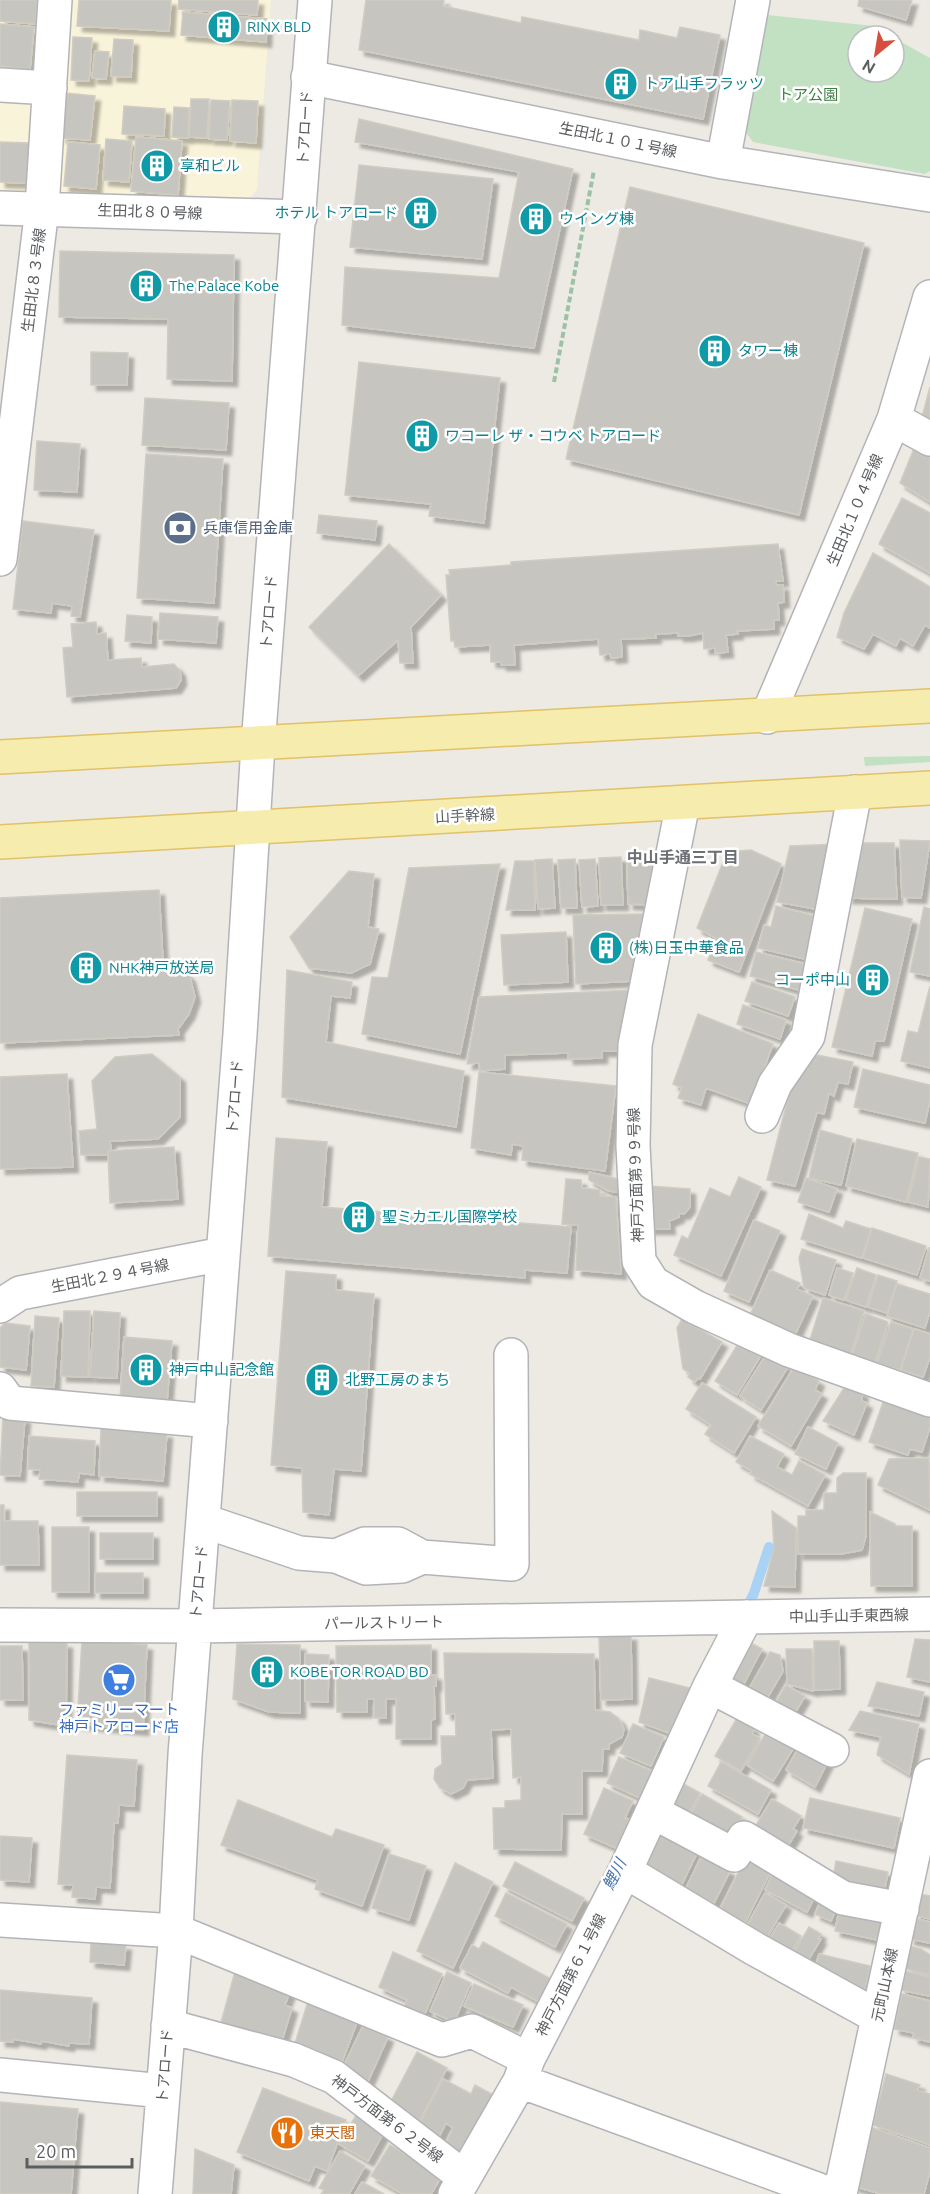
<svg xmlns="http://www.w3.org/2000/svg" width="930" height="2194" font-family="Ubuntu,'Noto Sans JP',sans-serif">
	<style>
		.commercial { fill: #f9f3da }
		.green { fill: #c1e1c2 }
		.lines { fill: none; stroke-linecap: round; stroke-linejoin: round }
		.stream { stroke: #a9d2f5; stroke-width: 10 }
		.building { fill: #c7c5bf; stroke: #d0ccc2; stroke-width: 1.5; filter: url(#shadow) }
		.minor-casing { stroke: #b3b4b8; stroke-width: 36 }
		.major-casing { stroke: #e1c266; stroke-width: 36 }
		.path { stroke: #9cc1a7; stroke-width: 4; stroke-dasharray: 6 3; stroke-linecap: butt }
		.minor { stroke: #fff; stroke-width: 33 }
		.major { stroke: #f5ecae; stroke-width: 33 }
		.labels { text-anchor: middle; stroke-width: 5; stroke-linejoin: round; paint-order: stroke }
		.culture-label { font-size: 15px; fill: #0d838f; stroke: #fff; text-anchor: start }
		.park-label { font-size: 15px; fill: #3d7e42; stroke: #fff }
		.street-label { font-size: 15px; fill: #5b5e61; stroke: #fff }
		.service-label { font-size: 15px; fill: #4e5e75; stroke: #fff; text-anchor: start }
		.shop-label { font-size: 15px; fill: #366cbe; stroke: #fff }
		.food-label { font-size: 15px; fill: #c56008; stroke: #fff; text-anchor: start }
		.neighbourhood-label { font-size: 16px; font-weight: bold; fill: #6c6f73; stroke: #fff }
		.water-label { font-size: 16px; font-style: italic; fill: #4c79ad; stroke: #fff }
	</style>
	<defs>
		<filter id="shadow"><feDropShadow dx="5.5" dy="5.5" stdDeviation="1.5" flood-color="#0004"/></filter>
	</defs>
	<rect width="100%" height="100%" fill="#eceae2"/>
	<path class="commercial" d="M0,0H271L257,189L248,201L0,192Z"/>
	<path class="green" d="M767,15L874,26L891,36H858V72H894V38L930,58V171L925,174L753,142L745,131Z
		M930,756V762L865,766L864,757Z"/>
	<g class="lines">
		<path class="stream" d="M745,1612L754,1593L769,1547"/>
	</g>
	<path class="building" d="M0,0H37L36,24L0,21Z
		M79,0H171L169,31L77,26Z
		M179,0H258L257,15L178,9Z
		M366,0H444L443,6L521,23L522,17L639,40L640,30L677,38L680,27L720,35L703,119L359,50Z
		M859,0H912L906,20L858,6Z
		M183,12L267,19L266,42L181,35Z
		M0,24L34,27L30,69L0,66Z
		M73,37L92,38L89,81L71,80Z
		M114,39L133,40L131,77L111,76Z
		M95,51L109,52L106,79L92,78Z
		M65,93L95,96L90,140L61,138Z
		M191,99H209L207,138L189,137Z
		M211,100L230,101L227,140L209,139Z
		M232,100L258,101L256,143L230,141Z
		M124,106L165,109L164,136L122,134Z
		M174,107L189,108L188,138L172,137Z
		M359,119L573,169L534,348L342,325L345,267L499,278L519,172L355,142Z
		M136,137L182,141L178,195L131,191Z
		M106,139L132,141L129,182L103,180Z
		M0,142L30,143L28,183L0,182Z
		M68,142L100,145L96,189L64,186Z
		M359,165L493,179L482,259L350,247Z
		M630,187L864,243L799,515L566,459Z
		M60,251L234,255L232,381L167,379L168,319L59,317Z
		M91,352L128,353L127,385H91Z
		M359,362L500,378L484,523L429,516L431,504L345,495Z
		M930,387V426L921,421Z
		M145,398L229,403L226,450L142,445Z
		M37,441L80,444L77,492L34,490Z
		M917,441L930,449V502L900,483Z
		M146,454L223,459L214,603L137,598Z
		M902,498L930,513V573L879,544Z
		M319,515L377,521L375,540L317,533Z
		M23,521L94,530L80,617L71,616L72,606L52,603L51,613L13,609Z
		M389,544L441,595L411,627L413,663H400L398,640L358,676L309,627Z
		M778,544L783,581H776V585H783L784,602L778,603L779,620H774V629L737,631L738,634L726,635L728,652L715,653V648L704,649L703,633L688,636H678V633L655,634L656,638L621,639L622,657L611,658L610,654L600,655L598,639L514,645L515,665H501V662H491L490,645L455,647L454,641H451L446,575H450L449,570L511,565V562Z
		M873,553L930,587V628L925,625L913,646L900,638L896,646L873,634L864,649L837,637L844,613Z
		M160,613L218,617L216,643L158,639Z
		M127,615L152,617L151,643L125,641Z
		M96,622L97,634L106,633L108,660L141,658L142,667L174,664L180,671L181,680L176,688L67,697L63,648L73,647L71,624Z
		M900,840L930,841L921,898L902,897Z
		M859,843H894L897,899L847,898Z
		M839,844L825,911L777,902L790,846Z
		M751,850L781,864L739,972L708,960L716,938L697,928L727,852Z
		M627,853H660L650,905L628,904Z
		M621,857L623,905H601L599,858Z
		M552,859L555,908L538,909L535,860Z
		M575,859L577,908H561L558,860Z
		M595,859L598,906L582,907L579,860Z
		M515,861H534L535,910H506Z
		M500,864L460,1054L362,1034L372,977L388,978L409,868Z
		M349,871L374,874L368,927L379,929L370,964L351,973L309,968L290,937Z
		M159,890L163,962L175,972L179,965L190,977L195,997L189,1014L178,1029L179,1035L0,1043V898Z
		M776,906L822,918L810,960L758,948L764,925L771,927Z
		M924,907L930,909V976L910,972Z
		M865,908L912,919L884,1041H875L872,1056L832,1047Z
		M643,914L633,981L576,984L573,915Z
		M566,932L568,982L504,985L501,935Z
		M756,952L809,965L802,991L750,976Z
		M287,970L352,982L350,998L331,996L326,1042L464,1071L456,1127L282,1097Z
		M752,982L795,997L788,1016L745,1001Z
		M930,986V1068L901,1061L908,1031L918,1033Z
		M631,990L621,1051H602V1058L568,1059V1053L505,1055V1069L480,1071L479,1063L467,1064L479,997Z
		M743,1005L786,1020L780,1039L737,1024Z
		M698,1014L773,1044L751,1104L706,1088L701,1105L678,1098L682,1088L673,1084Z
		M152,1054L180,1077V1117L158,1139L110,1141L111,1150H108V1155H81L79,1131L97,1129L92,1081L115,1057Z
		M812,1054L853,1062L848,1084L838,1082L834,1096L829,1093L824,1114L817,1112L795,1186L767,1180L796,1067L807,1069Z
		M863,1069L930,1085V1100L925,1123L854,1107Z
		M479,1072L616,1086L605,1171L522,1160L523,1146L512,1144L511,1155L471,1148Z
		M67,1074L73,1167L0,1169V1077Z
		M820,1130L852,1139L841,1185L809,1178Z
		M276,1138L327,1142L322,1207L571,1227L567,1273L525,1270V1278L268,1256Z
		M857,1139L918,1153L906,1202L846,1186Z
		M174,1147L178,1199L110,1203L108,1151Z
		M919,1157L930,1159L928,1207L908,1202Z
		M589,1172L623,1180L622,1193L609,1191L589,1180Z
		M739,1177L761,1187L721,1276L674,1255L682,1236L688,1239L710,1188L730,1197Z
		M806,1178L837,1189L829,1212L798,1202Z
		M566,1179L581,1180L582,1188L600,1190V1196L616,1197L621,1274L576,1270L578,1225L562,1224Z
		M649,1186L690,1189V1207L684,1214L679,1213V1217L669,1221L670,1229H649Z
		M809,1214L843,1228L846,1221L871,1229L862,1258L801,1239Z
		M754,1220L780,1231L749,1302L724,1291Z
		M872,1228L926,1246L917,1275L863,1258Z
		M929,1248H930V1281L920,1278Z
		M802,1249L836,1260L825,1295L804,1288L799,1258Z
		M837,1268L853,1273L844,1300L829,1295Z
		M857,1268L876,1275L866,1307L846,1300Z
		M770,1270L800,1283L797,1289L813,1296L795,1335L750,1315Z
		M286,1271L336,1275V1290L374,1294L361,1471L334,1469L329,1515L303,1512L302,1468L271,1465Z
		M878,1275L897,1281L887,1313L868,1307Z
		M897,1284L930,1294V1311L925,1328L887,1316Z
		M823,1298L864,1311L850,1356L809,1343Z
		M64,1311H90L88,1377L61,1376Z
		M94,1311L120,1313L117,1378L90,1377Z
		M866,1314L888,1322L875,1363L852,1355Z
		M35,1316L59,1318L54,1387L31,1386Z
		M682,1319L722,1342L700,1379L698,1378L695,1382L688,1377L690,1373L683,1369L677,1328Z
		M891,1322L913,1329L900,1370L877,1363Z
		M5,1323L30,1326L26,1370L0,1367V1328Z
		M914,1329L930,1334V1357L923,1377L901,1370Z
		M124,1337L172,1341L167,1402L120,1399Z
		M741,1339L763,1352L737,1395L715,1381Z
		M767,1353L788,1367L761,1410L740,1396Z
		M794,1367L819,1381L815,1390L822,1394L791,1446L758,1426Z
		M702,1383L756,1417L734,1453L705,1434L711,1425L686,1409Z
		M846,1385L863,1393L861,1401L867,1403L854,1435L823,1421Z
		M886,1394L930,1410V1427L922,1452L910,1449L908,1455L869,1442Z
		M3,1416L25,1418L20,1476L0,1475Z
		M808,1427L838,1443L826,1469L795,1454Z
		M101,1428L167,1433L163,1481L99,1476Z
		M29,1436L95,1441L94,1475L79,1473L78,1482L39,1479L40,1470L28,1469Z
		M750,1436L784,1454L777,1467L792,1475L799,1461L825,1475L808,1506L750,1474L752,1471L736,1462Z
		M929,1458L930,1510L878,1485L889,1459Z
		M843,1473H866V1536L862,1550L841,1554H798V1516H806V1510H824V1493H837V1478Z
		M77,1492H157V1516H77Z
		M0,1505H4V1521H38L39,1565H0Z
		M772,1511L796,1528L795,1587L764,1586L774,1548Z
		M870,1512L895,1524V1526H912V1586H871Z
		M52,1527H89V1592H52Z
		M100,1533H153V1559H100Z
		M95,1573H143V1593H95Z
		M631,1635L632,1699L601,1700L599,1637Z
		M742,1638L762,1649L738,1695L719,1684Z
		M915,1639L930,1640V1682L907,1677Z
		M29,1640L67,1643L66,1726L29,1720Z
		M82,1640L147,1645L143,1730L77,1724Z
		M814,1641H839L840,1689L814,1690Z
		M237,1644L300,1645V1713L269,1712L233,1699Z
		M431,1645V1675H436V1686H434L435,1719L431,1720V1739H396V1699H386V1718H374V1699H367V1712H337L336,1646Z
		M0,1646H22L23,1700H0Z
		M786,1649H812L813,1691L787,1684Z
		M770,1652L780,1655L783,1671L764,1704L746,1694Z
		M444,1653L594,1654L595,1710L610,1712L619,1719L624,1729L622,1737L609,1744V1749H603L602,1771H582V1814H562L561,1850L494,1849L493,1808H505V1801L521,1800V1777L513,1778L511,1729L491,1730L493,1778L467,1780L463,1788L451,1794L440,1788L434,1779L435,1769L442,1764L441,1736H456L455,1714H446Z
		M305,1654L329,1655L328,1702L305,1701Z
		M649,1678L690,1688L675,1735L639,1722Z
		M877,1682L924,1692L919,1716L868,1706Z
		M786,1685L805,1696L791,1720L772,1709Z
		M860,1711L919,1724L909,1774L877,1755L881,1737L849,1730Z
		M737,1718L754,1729L752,1734L760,1738L741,1771L715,1756Z
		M633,1724L664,1737L651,1766L620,1753Z
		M771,1724L798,1741L773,1781L747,1765Z
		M802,1741L830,1757L815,1787L786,1770Z
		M67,1755L137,1760L134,1806L119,1805L118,1823H114L110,1888L96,1887L95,1899L72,1897L73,1885L58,1884Z
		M619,1757L654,1772L642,1799L607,1783Z
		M721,1762L771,1790L758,1814L708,1786Z
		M682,1783L700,1793L685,1820L667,1809Z
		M604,1788L633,1801L625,1818L631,1820L618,1849L584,1834Z
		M702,1794L742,1817L728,1842L688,1819Z
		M810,1798L900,1818L894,1848L803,1828Z
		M772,1799L801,1816L793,1829L797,1831L786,1849L753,1830Z
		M238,1800L332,1837L336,1829L384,1845L362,1906L315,1889L318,1880L221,1845Z
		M660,1823L701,1845L679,1890L638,1869Z
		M0,1836L32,1838L29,1882L0,1880Z
		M389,1854L426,1866L409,1920L372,1908Z
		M701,1857L730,1871L714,1903L685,1890Z
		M745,1859L770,1873L745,1923L720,1909Z
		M836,1861L888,1872L884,1893L833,1878Z
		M515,1862L584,1898L572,1921L503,1886Z
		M455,1863L493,1882L453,1968L417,1951Z
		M776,1867L818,1890L807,1912L765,1890Z
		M824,1892L840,1899L831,1921L815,1914Z
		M506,1893L567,1924L555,1947L495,1916Z
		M765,1893L786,1905L761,1948L741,1936Z
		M919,1894L930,1896V1919L914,1915Z
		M841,1901L884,1910L878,1940L835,1931Z
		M914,1918L930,1922V1943L909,1939Z
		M779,1923L801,1936L787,1959L765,1947Z
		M809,1927L821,1934L818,1938L821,1939L803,1969L789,1961Z
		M91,1942L126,1945L124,1965L90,1962Z
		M483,1942L551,1979L539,2002L511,1987L508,1993L460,1968L472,1945L479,1949Z
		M910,1946L921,1949L930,1955V1975L906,1969Z
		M393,1952L442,1974L424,2016L404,2008L407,2000L379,1987Z
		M819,1954L870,1966L863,2002L815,1969Z
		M236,1968L292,1986L285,2005L292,2008L280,2047L219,2030Z
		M905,1971L930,1977V1996L900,1990Z
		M447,1972L471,1983L454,2022L430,2011Z
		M474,1984L523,2005L513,2027L464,2006Z
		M0,1990L92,1998L89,2044L69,2043V2046L42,2041L41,2044L13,2039V2042L0,2041Z
		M902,1994L930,2001V2042L913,2038L914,2033L894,2029Z
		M310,1995L360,2014L339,2070L292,2053Z
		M364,2024L388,2037L366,2086L341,2071Z
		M417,2052L447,2068L418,2123L388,2107Z
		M886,2074L920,2085L917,2090L930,2094V2145L873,2125Z
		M443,2079L471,2094L475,2085L497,2097L465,2159L444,2147L453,2128L446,2123L434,2147L415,2133Z
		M263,2088L346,2120L327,2171L315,2166L309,2181L237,2152Z
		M0,2102L78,2109L71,2194H0Z
		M361,2107L389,2123L368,2161L339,2144Z
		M865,2125L930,2148V2171L924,2194H881L853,2186Z
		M390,2145L442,2176L431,2194H403L371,2176Z
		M195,2149L234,2165L231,2194H193Z
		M340,2151L365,2166L349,2194H321L324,2190L319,2188Z
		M362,2182L384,2194H355Z"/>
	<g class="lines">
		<defs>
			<path id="minor" d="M308,77L723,162L930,195
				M0,85L50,88
				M723,162L753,0
				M0,208L300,217
				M894,419L930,439
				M0,559L42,208L55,0
				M767,717L894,419L930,297
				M683,803L635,1045L633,1146L639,1261L653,1283L695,1307L789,1350L930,1400
				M762,1116L775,1084L808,1036L855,792
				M0,1306L20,1293L223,1254
				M0,1389L10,1403L211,1421
				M204,1521L299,1553L336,1556L366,1568L402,1566L420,1558
				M336,1556L365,1544H398L422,1557L512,1564L511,1355
				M0,1625L195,1626L930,1614
				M710,1686L832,1750
				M653,1812L734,1855L744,1838L843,1898L902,1909
				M625,1871L755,1949L878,2017
				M0,1920L176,1931L442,2040L472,2031L528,2059
				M168,2026L294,2060L334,2077L464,2177
				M0,2075L163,2091
				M520,2081L830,2194
				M155,2194L176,1931L185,1755L240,1034L258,745L315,0
				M455,2194L520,2081L528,2059L625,1871L710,1686L746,1617
				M840,2194L930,1776"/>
			<path id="major" d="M0,757L930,706
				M0,842L930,788"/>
		</defs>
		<use href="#minor" class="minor-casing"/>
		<use href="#major" class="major-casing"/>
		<path class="path" d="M554,382L594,170"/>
		<use href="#minor" class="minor"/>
		<use href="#major" class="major"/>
	</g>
	<defs>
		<symbol id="building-disc" viewBox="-11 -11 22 22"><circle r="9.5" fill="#0f9aa8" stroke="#fff"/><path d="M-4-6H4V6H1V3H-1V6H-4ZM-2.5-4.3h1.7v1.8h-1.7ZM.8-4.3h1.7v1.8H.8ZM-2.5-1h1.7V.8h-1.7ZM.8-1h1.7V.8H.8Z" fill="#fff"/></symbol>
		<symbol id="bank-disc" viewBox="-11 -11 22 22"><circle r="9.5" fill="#5c6f8a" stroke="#fff"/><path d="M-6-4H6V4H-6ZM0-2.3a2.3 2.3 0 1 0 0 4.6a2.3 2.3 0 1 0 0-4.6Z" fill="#fff"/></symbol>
		<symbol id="supermarket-disc" viewBox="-11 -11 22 22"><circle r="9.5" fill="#3f7fe0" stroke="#fff"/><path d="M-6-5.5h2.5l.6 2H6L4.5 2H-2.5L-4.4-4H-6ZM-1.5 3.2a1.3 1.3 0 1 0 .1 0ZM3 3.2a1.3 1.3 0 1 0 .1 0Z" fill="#fff"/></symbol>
		<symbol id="restaurant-disc" viewBox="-11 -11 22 22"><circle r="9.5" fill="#e8710a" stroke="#fff"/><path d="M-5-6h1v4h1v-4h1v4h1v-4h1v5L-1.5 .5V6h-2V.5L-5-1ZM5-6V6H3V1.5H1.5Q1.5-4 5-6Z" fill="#fff"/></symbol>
	</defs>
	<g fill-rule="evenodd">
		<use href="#building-disc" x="205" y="8" width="38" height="38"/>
		<use href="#building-disc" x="602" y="65" width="38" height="38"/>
		<use href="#building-disc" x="138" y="147" width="38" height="38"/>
		<use href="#building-disc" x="402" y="194" width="38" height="38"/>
		<use href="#building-disc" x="517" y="200" width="38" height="38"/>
		<use href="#building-disc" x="127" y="267" width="38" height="38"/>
		<use href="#building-disc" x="696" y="332" width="38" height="38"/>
		<use href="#building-disc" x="403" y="417" width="38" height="38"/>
		<use href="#bank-disc" x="161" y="509" width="38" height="38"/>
		<use href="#building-disc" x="587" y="929" width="38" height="38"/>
		<use href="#building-disc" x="67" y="949" width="38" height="38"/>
		<use href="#building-disc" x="854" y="961" width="38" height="38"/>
		<use href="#building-disc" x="340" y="1198" width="38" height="38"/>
		<use href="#building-disc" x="127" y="1351" width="38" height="38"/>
		<use href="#building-disc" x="303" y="1361" width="38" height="38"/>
		<use href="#building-disc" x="248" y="1653" width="38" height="38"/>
		<use href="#supermarket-disc" x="100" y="1661" width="38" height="38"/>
		<use href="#restaurant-disc" x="268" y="2114" width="38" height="38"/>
	</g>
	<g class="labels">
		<g class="culture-label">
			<text x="247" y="32">RINX BLD</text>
			<text x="644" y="89">トア山手フラッツ</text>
			<text x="180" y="171">享和ビル</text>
			<text x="398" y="218" text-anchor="end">ホテル トアロード</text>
			<text x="559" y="224">ウイング棟</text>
			<text x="169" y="291">The Palace Kobe</text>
			<text x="738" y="356">タワー棟</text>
			<text x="445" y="441">ワコーレ ザ・コウベ トアロード</text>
			<text x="629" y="953">(株)日玉中華食品</text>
			<text x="109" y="973">NHK神戸放送局</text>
			<text x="850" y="985" text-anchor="end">コーポ中山</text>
			<text x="382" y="1222">聖ミカエル国際学校</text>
			<text x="169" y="1375">神戸中山記念館</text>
			<text x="345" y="1385">北野工房のまち</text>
			<text x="290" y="1677">KOBE TOR ROAD BD</text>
		</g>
		<g class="park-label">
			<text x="808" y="100">トア公園</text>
		</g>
		<g class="street-label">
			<text transform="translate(305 128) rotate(-87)" y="5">トアロード</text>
			<text transform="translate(618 140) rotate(12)" y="5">生田北１０１号線</text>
			<text transform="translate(150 212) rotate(2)" y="5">生田北８０号線</text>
			<text transform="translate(34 280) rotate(-83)" y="5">生田北８３号線</text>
			<text transform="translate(855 510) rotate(-67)" y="5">生田北１０４号線</text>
			<text transform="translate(269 612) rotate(-86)" y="5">トアロード</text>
			<text transform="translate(465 816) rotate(-3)" y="5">山手幹線</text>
			<text transform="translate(235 1097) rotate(-86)" y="5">トアロード</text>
			<text transform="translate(636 1175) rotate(-92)" y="5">神戸方面第９９号線</text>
			<text transform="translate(110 1276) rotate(-11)" y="5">生田北２９４号線</text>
			<text transform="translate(199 1582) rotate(-85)" y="5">トアロード</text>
			<text transform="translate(849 1616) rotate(-1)" y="5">中山手山手東西線</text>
			<text transform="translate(384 1623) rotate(-1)" y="5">パールストリート</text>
			<text transform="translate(571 1975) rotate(-63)" y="5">神戸方面第６１号線</text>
			<text transform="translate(885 1985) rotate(-78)" y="5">元町山本線</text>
			<text transform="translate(165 2066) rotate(-86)" y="5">トアロード</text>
			<text transform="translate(387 2119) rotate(37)" y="5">神戸方面第６２号線</text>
		</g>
		<g class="service-label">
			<text x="203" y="533">兵庫信用金庫</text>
		</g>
		<g class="shop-label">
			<text x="119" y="1715">ファミリーマート<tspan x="119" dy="17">神戸トアロード店</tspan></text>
		</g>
		<g class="food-label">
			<text x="310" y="2138">東天閣</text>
		</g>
		<g class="neighbourhood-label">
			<text x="683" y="863">中山手通三丁目</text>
		</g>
		<g class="water-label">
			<text transform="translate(614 1874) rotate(-63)" y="6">鯉川</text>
		</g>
	</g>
	<g transform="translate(876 54) rotate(210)"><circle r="28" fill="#ffffff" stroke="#bdbfc0" stroke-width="1.5"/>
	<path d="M0-4.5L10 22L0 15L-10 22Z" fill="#d54e3f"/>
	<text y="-9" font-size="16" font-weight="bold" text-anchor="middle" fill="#5b5e61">N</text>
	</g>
	<path d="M27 2158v9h105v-9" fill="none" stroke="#5b5e61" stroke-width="3"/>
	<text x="36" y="2158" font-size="18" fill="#5b5e61" stroke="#ffffff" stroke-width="4.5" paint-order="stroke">20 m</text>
</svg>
